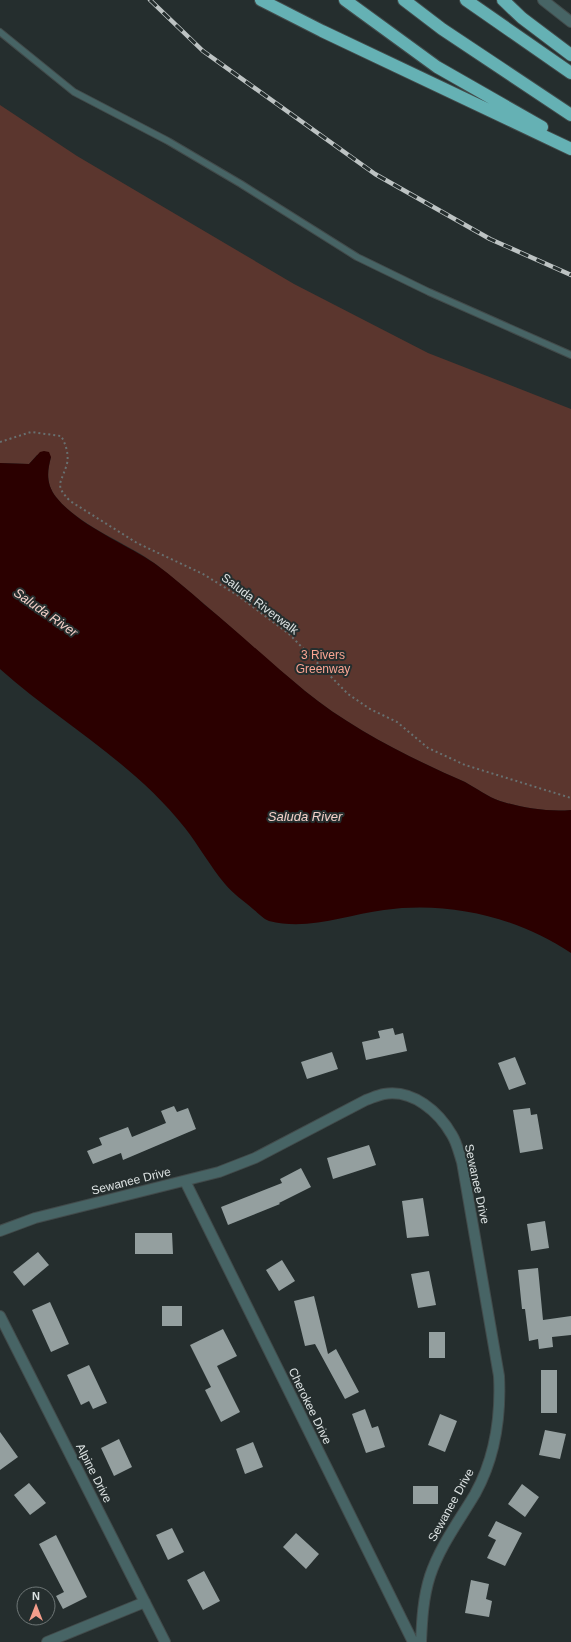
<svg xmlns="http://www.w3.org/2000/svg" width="571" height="1642" font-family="Helvetica,sans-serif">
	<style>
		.green { fill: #5b362e }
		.water { fill: #2b0000 }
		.building { fill: #949f9f }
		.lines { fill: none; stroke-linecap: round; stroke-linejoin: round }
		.service-casing { stroke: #424b4b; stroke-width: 8 }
		.minor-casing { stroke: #424b4b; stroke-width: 12 }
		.tertiary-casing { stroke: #424b4b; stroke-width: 12 }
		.motorway-casing { stroke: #424b4b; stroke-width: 14 }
		.path { stroke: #687070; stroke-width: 2; stroke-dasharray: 2 3; stroke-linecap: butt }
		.service { stroke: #476465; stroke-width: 6 }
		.minor { stroke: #476465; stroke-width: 10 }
		.tertiary { stroke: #476465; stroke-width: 10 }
		.motorway { stroke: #65b1b4; stroke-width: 12 }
		.rail-casing { stroke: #bdc3c3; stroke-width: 4.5 }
		.rail { stroke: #252e2e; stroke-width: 3; stroke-dasharray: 9; stroke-linecap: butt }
		.labels { text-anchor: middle; stroke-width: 4; stroke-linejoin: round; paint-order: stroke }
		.street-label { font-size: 12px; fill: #dce2e2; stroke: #252e2e }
		.park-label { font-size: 12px; fill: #faa593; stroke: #252e2e }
		.water-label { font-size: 13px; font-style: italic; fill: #f4d0c9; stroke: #252e2e }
	</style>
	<rect width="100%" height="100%" fill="#252e2e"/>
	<path class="green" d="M0,105L77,156L294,284L428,353L571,409V810C548,812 522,808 500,801C488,797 476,788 465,782C412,759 350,728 305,691C255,650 208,605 157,565C128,543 80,527 56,497C46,484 47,472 51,457L37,455L29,464L0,463Z"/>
	<path class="water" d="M44,451L49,452L51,457C47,472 46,484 56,497C78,525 126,544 154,563C172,576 189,591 205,605C239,633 271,663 305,691C350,728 412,759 465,782C476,788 488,797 500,801C522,808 548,812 571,810V953C517,917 449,901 384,910C346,915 308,931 269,921C263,919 258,913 253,909C244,901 232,893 225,884C210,866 199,846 185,828C133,762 62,724 0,669V463L29,464L40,452Z"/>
	<path class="building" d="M393,1028L395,1035L403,1033L407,1051L366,1060L362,1042L380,1038L378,1031Z
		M332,1052L338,1069L307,1079L301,1062Z
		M515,1057L526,1084L509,1090L498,1063Z
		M174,1106L177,1112L188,1108L196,1129L123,1160L121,1153L93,1164L87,1151L102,1145L99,1138L128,1127L132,1137L166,1123L161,1111Z
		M530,1108L531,1115L537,1114L543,1149L520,1153L513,1110Z
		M369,1145L376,1165L333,1179L327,1158Z
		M301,1168L311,1187L279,1203L280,1204L228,1225L221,1207L282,1183L280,1179Z
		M423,1198L429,1236L407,1238L402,1201Z
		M545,1221L549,1248L531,1251L527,1224Z
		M135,1233H172L173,1254H135Z
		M38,1252L49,1265L24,1286L13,1272Z
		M282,1260L295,1281L279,1291L266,1270Z
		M538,1268L543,1320L571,1316V1335L552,1337L553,1347L539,1349L538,1339L529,1341L525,1309H522L518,1270Z
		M429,1271L436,1305L418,1308L411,1274Z
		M314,1296L328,1354L336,1349L359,1392L345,1399L315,1344L305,1346L294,1301Z
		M50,1302L69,1344L51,1352L32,1310Z
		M162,1306H182V1326H162Z
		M223,1329L237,1356L217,1366L240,1412L221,1422L205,1390L211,1387L190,1345Z
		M429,1332H445V1358H429Z
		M89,1365L107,1403L93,1409L89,1401L81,1405L67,1375Z
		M541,1370H557V1413H541Z
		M365,1409L372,1428L378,1426L385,1447L366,1453L352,1414Z
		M440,1414L457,1421L445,1452L428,1445Z
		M545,1430L566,1434L560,1459L539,1455Z
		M0,1432L18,1457L0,1470Z
		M119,1439L132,1467L114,1476L101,1448Z
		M253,1442L263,1467L245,1474L236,1449Z
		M29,1483L46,1503L30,1515L14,1495Z
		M522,1484L539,1497L525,1517L508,1504Z
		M413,1486H438V1504H413Z
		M496,1521L522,1533L505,1566L487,1558L496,1540L488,1536Z
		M172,1528L184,1552L168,1560L156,1535Z
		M296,1533L319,1554L306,1569L283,1547Z
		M56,1535L87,1597L63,1609L56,1596L64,1592L39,1544Z
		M204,1571L220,1601L203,1610L187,1580Z
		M471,1580L489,1584L486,1599L492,1601L489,1617L465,1613Z"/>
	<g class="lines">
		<defs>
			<path id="service" d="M0,32L74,92L168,141L241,184L357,257L429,292L571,355"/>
			<path id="minor" d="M185,1181L413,1642
				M0,1231L35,1218L219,1172L255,1158L366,1100C372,1098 378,1095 384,1094C413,1089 439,1112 452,1135C457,1143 459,1153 462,1162L499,1376C501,1416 495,1458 475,1494C459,1521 440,1546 430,1576C423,1598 422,1620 421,1642
				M0,1316L165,1642
				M47,1642L145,1602"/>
			<path id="tertiary" d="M543,0L571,22"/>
			<path id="motorway" d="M261,0L322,31L571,149
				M345,0L437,67L542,127
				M404,0L442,29L571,115
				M466,0L571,73
				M503,0L522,18L571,55"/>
		</defs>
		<use href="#service" class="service-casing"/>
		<use href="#minor" class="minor-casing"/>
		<use href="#tertiary" class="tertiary-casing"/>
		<use href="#motorway" class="motorway-casing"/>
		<path class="path" d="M0,442L31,432L61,436C66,444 70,457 66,467C60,485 55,485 70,501L137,543L203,574L237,595L289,634L348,694L370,709L397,722L428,748L465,765L571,798"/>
		<use href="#service" class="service"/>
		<use href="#minor" class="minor"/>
		<use href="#tertiary" class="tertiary"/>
		<use href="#motorway" class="motorway"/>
		<defs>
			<path id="rail" d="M150,0L203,51L375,174L490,239L571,275"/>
		</defs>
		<use href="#rail" class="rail-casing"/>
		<use href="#rail" class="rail"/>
	</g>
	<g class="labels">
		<g class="street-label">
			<text transform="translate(260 604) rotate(37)" y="4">Saluda Riverwalk</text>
			<text transform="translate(131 1181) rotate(-14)" y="4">Sewanee Drive</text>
			<text transform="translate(477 1184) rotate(78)" y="4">Sewanee Drive</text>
			<text transform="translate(310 1406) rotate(64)" y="4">Cherokee Drive</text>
			<text transform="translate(94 1473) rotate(63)" y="4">Alpine Drive</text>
			<text transform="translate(451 1505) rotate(-61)" y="4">Sewanee Drive</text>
		</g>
		<g class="park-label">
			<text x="323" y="659">3 Rivers<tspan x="323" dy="14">Greenway</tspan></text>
		</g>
		<g class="water-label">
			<text transform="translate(46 612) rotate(35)" y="5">Saluda River</text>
			<text x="305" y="821">Saluda River</text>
		</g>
	</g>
	<g transform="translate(36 1606)"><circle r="19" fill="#252e2e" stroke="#6e7676"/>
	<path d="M0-3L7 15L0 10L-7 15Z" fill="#f49d8b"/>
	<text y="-6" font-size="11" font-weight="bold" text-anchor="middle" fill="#dce2e2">N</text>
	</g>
</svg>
